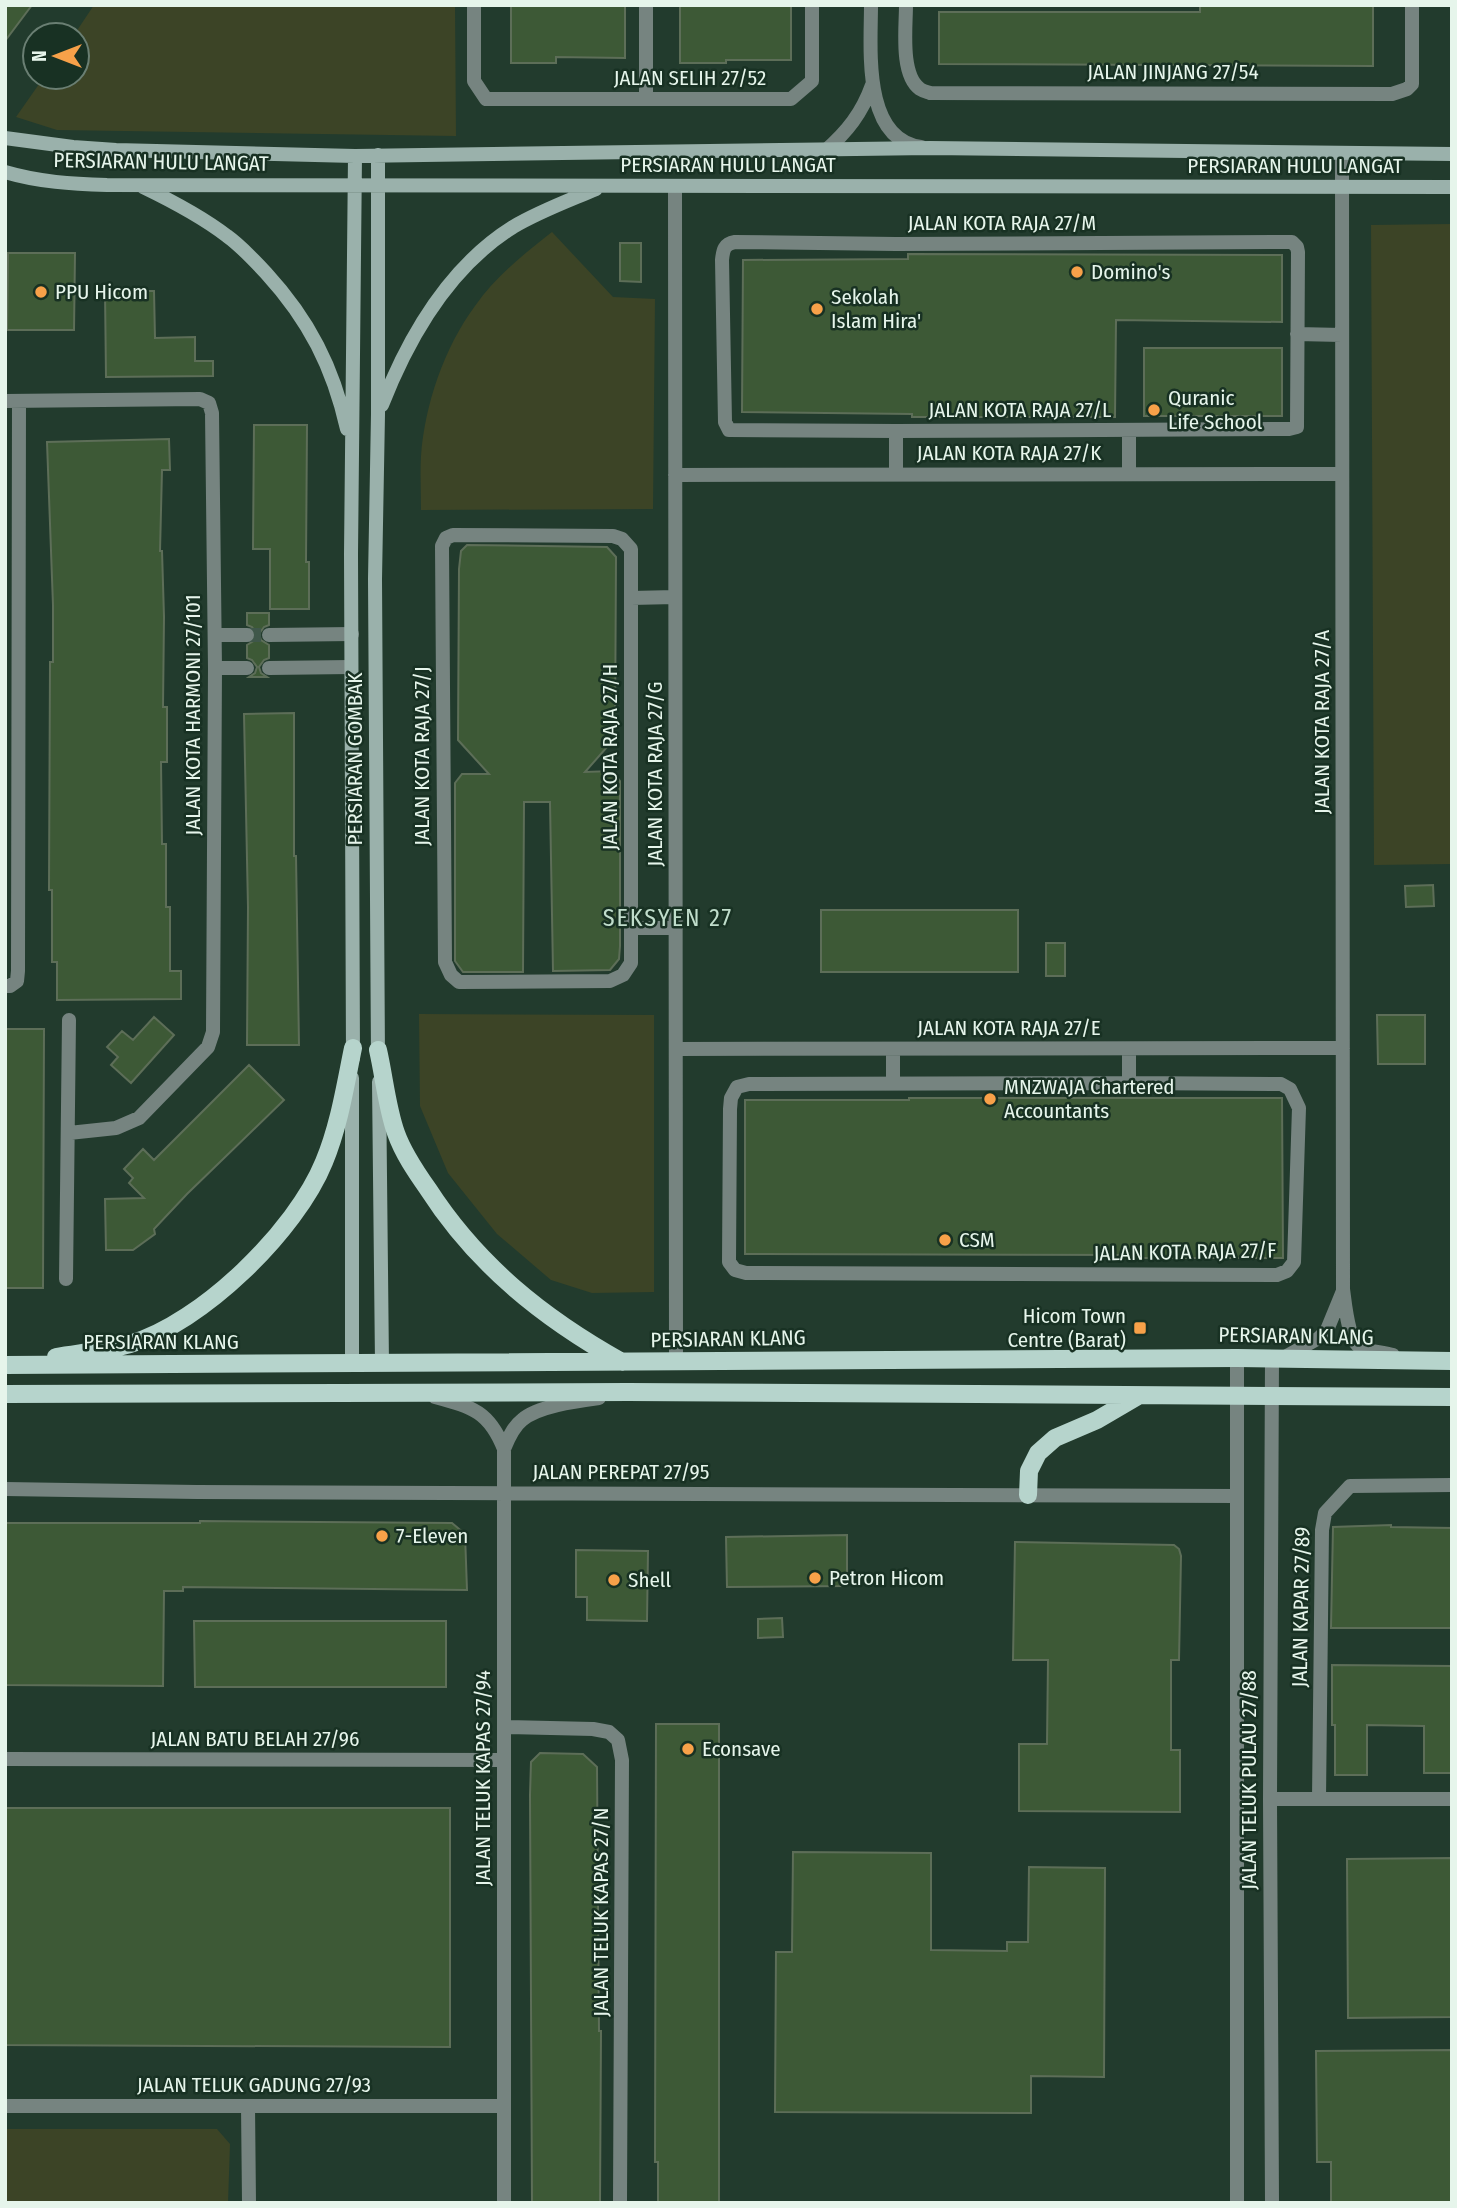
<svg xmlns="http://www.w3.org/2000/svg" width="1457" height="2208" font-family="'Fira Sans Condensed',sans-serif">
	<style>
		.green { fill: #3c4426 }
		.building { fill: #3d5936; stroke: #5d6e58; stroke-width: 2 }
		.lines { fill: none; stroke-linecap: round; stroke-linejoin: round }
		.minor-tunnel { stroke: #3f574a; stroke-width: 14; stroke-dasharray: 14 7; stroke-linecap: butt }
		.minor { stroke: #768480; stroke-width: 14 }
		.tertiary { stroke: #768480; stroke-width: 14 }
		.secondary { stroke: #9ab1ab; stroke-width: 14 }
		.primary { stroke: #b6d4cc; stroke-width: 18 }
		.poi-dot { fill: #f7a149; stroke: #183123; stroke-width: 2.5 }
		.labels { text-anchor: middle; stroke-width: 5; stroke-linejoin: round; paint-order: stroke }
		.street-label { font-size: 21px; fill: #e6f5eb; stroke: #183123 }
		.poi-label { font-size: 21px; fill: #e6f5eb; stroke: #183123; text-anchor: start }
		.quarter-label { font-size: 24px; letter-spacing: 2px; fill: #c0ddcb; stroke: #183123 }
	</style>
	<rect width="100%" height="100%" fill="#223b2d"/>
	<path class="green" d="M94,5H455L456,136L57,130L16,117L44,77H77V35H74Z
		M1452,224V864L1374,865L1371,225Z
		M552,232L613,297L655,299L653,509L421,510C421,492 420,474 421,456C425,404 444,348 475,306C495,277 525,253 552,232Z
		M419,1014L654,1015V1292L592,1293L551,1280L497,1234L448,1173L420,1106Z
		M5,2129H217L230,2144L228,2203H5Z"/>
	<path class="building" d="M5,5H32L5,41Z
		M511,5H625V58L556,57V63H511Z
		M680,5H791V60H726V63H680Z
		M1200,5H1373V66L939,64V12H1200Z
		M620,243H641V282L620,281Z
		M8,253H75L74,330H7Z
		M908,254L1282,255V322L1116,320L1115,417H912V414L742,412L743,260L908,259Z
		M105,291H154L155,338L195,337V361H213V376L106,377Z
		M1144,348H1282V416H1144Z
		M254,425H307L306,562H309V609H270V549H253Z
		M169,439L170,470H162L160,551H162L164,617L163,707H167V762H161L162,844H166V907H170V971H181V999L57,1000V962H52V890H49L50,662H53V605L47,442Z
		M467,545L607,547L616,557L615,738L585,772L613,771L620,781V946L619,959L610,970L553,971L550,802H524L523,972H463L455,961V783L462,774H489L458,740L459,569L461,551Z
		M247,613H269V625L264,627L259,634L261,640L269,645V658L264,660L259,667L261,673L267,677H249L255,673L257,667L252,660L247,658V645L255,640L257,634L252,627L247,625Z
		M294,713V856H296L299,1045H247L248,907L244,714Z
		M1433,885L1434,906L1406,907L1405,886Z
		M821,910H1018V972H821Z
		M1046,943H1065V976H1046Z
		M1377,1015H1425V1064H1378Z
		M154,1017L174,1035L131,1083L111,1065L118,1057L107,1047L122,1031L133,1040Z
		M5,1029H44L43,1288H5Z
		M249,1065L284,1100L187,1194L154,1229L155,1234L133,1250H106L105,1199L144,1198L129,1183L133,1178L124,1169L143,1149L154,1160Z
		M909,1098H1282L1283,1258H1141V1255L745,1254V1100H909Z
		M200,1521L452,1523L465,1534L467,1590L183,1587V1591H164L163,1686L5,1685V1523H200Z
		M1391,1525V1527L1452,1528V1628H1331L1333,1527Z
		M847,1535V1586L727,1587L726,1537Z
		M1015,1542L1174,1545L1179,1549L1181,1556L1179,1660H1171V1750H1180V1812L1019,1811V1744H1047L1048,1660H1013Z
		M576,1550L648,1551L647,1621L587,1620V1597H576Z
		M782,1618L783,1637L758,1638V1619Z
		M194,1621H446V1687H195Z
		M1332,1665L1452,1666V1773H1424V1726L1367,1725V1775H1335V1725H1332Z
		M656,1724H719V2203H658V2162H655Z
		M540,1753L583,1754L597,1767L599,2031H601L600,2203H532L530,1795L531,1762Z
		M5,1808H450V2047L5,2045Z
		M793,1852L931,1853V1950L1007,1951V1942H1028L1029,1867L1105,1868L1104,2077L1031,2076V2113L775,2112L776,1952H792Z
		M1452,1858V2017L1348,2018L1347,1859Z
		M1452,2050V2203H1331V2162H1317L1316,2051Z"/>
	<g class="lines">
		<path class="minor-tunnel" d="M247,635H269"/>
		<path class="minor" d="M474,5V81L486,99H791L812,81V5
			M646,5V99
			M871,5C871,48 862,139 921,147
			M906,5C906,27 900,75 920,89C923,91 927,92 930,93L1392,94L1407,89L1412,84V5
			M825,151C847,132 862,113 872,85
			M1342,154L1343,1289C1345,1303 1348,1341 1360,1347C1370,1352 1383,1352 1393,1355
			M675,186L676,1362
			M735,242L896,244L1292,242L1297,247L1298,252L1297,427L1289,429L896,431L729,430L725,422L722,260C723,250 724,244 735,242Z
			M1297,334L1342,335
			M5,401L200,399L209,403L212,413L215,668L213,1032L208,1047L139,1118L116,1128L69,1133
			M896,431V474
			M1129,431V474
			M675,475L1342,474
			M453,535L613,536L622,539L631,549V963L623,975L610,981L459,982L451,975L445,962L442,546L446,538Z
			M631,598L675,597
			M215,635H247
			M269,635L352,634
			M215,668H247
			M269,668L351,667
			M631,928H676
			M5,986H10L17,981L18,971L19,401
			M676,1049L1343,1048
			M893,1049V1084
			M1129,1049V1083
			M1129,1083L1281,1084L1290,1089L1299,1108L1294,1262L1287,1271L1277,1275L746,1273L735,1270L729,1262L730,1109L731,1098L737,1087L749,1084Z
			M66,1279L69,1020
			M1283,1358L1319,1338L1327,1330L1343,1291
			M435,1397C472,1407 489,1411 504,1449V2203
			M504,1449C508,1439 513,1427 522,1420C538,1406 577,1401 599,1398
			M5,1489L197,1492L1237,1496
			M504,1727L593,1729L609,1732L618,1740L622,1760L620,2203
			M5,1759L504,1760
			M1270,1799H1452
			M1319,1799L1322,1530L1325,1513L1350,1486L1452,1485
			M5,2106H504
			M248,2106L249,2203"/>
		<path class="tertiary" d="M1237,1358V2203
			M1272,2203L1270,1799L1272,1358"/>
		<path class="secondary" d="M5,138L73,147L116,150L355,156L930,148L1452,154
			M378,155V414L375,579L378,1058
			M5,172C39,182 72,184 107,185L1452,187
			M143,187C172,201 201,216 227,236C241,246 254,260 266,273C309,320 333,367 347,429
			M382,405C409,336 449,267 513,227C540,211 568,201 596,189
			M353,1058L351,554L355,156
			M379,1082L382,1364
			M352,1364V1078"/>
		<path class="primary" d="M378,1050C384,1076 387,1108 396,1133C403,1153 416,1172 428,1189C477,1265 543,1318 622,1362
			M56,1357C79,1353 109,1350 130,1344C202,1323 296,1231 324,1162C339,1126 345,1087 353,1048
			M5,1365L1237,1358L1452,1361
			M5,1394L628,1392L1452,1397
			M1028,1495L1029,1471L1038,1453L1055,1438L1097,1420L1138,1396"/>
	</g>
	<g class="poi-dot">
		<circle cx="1077" cy="272" r="7"/>
		<circle cx="41" cy="292" r="7"/>
		<circle cx="817" cy="309" r="7"/>
		<circle cx="1154" cy="410" r="7"/>
		<circle cx="990" cy="1099" r="7"/>
		<circle cx="945" cy="1240" r="7"/>
		<rect x="1133" y="1321" width="14" height="14" rx="3.5"/>
		<circle cx="382" cy="1536" r="7"/>
		<circle cx="815" cy="1578" r="7"/>
		<circle cx="614" cy="1580" r="7"/>
		<circle cx="688" cy="1749" r="7"/>
	</g>
	<g class="labels">
		<g class="street-label">
			<text x="1173" y="79">JALAN JINJANG 27/54</text>
			<text x="690" y="85">JALAN SELIH 27/52</text>
			<text transform="translate(161 162) rotate(1)" y="7">PERSIARAN HULU LANGAT</text>
			<text x="728" y="172">PERSIARAN HULU LANGAT</text>
			<text x="1295" y="173">PERSIARAN HULU LANGAT</text>
			<text x="1002" y="230">JALAN KOTA RAJA 27/M</text>
			<text x="1020" y="417">JALAN KOTA RAJA 27/L</text>
			<text x="1009" y="460">JALAN KOTA RAJA 27/K</text>
			<text transform="translate(193 715) rotate(-90)" y="7">JALAN KOTA HARMONI 27/101</text>
			<text transform="translate(1322 722) rotate(-90)" y="7">JALAN KOTA RAJA 27/A</text>
			<text transform="translate(422 756) rotate(-90)" y="7">JALAN KOTA RAJA 27/J</text>
			<text transform="translate(610 757) rotate(-90)" y="7">JALAN KOTA RAJA 27/H</text>
			<text transform="translate(355 759) rotate(-90)" y="7">PERSIARAN GOMBAK</text>
			<text transform="translate(655 774) rotate(-90)" y="7">JALAN KOTA RAJA 27/G</text>
			<text x="1009" y="1035">JALAN KOTA RAJA 27/E</text>
			<text transform="translate(1185 1252) rotate(-1)" y="7">JALAN KOTA RAJA 27/F</text>
			<text transform="translate(1296 1336) rotate(1)" y="7">PERSIARAN KLANG</text>
			<text transform="translate(728 1339) rotate(-1)" y="7">PERSIARAN KLANG</text>
			<text x="161" y="1349">PERSIARAN KLANG</text>
			<text x="621" y="1479">JALAN PEREPAT 27/95</text>
			<text transform="translate(1301 1607) rotate(-89)" y="7">JALAN KAPAR 27/89</text>
			<text x="255" y="1746">JALAN BATU BELAH 27/96</text>
			<text transform="translate(483 1778) rotate(-90)" y="7">JALAN TELUK KAPAS 27/94</text>
			<text transform="translate(1249 1780) rotate(-90)" y="7">JALAN TELUK PULAU 27/88</text>
			<text transform="translate(601 1912) rotate(-90)" y="7">JALAN TELUK KAPAS 27/N</text>
			<text x="254" y="2092">JALAN TELUK GADUNG 27/93</text>
		</g>
		<g class="poi-label">
			<text x="1091" y="279">Domino's</text>
			<text x="55" y="299">PPU Hicom</text>
			<text x="831" y="304">Sekolah<tspan x="831" dy="24">Islam Hira'</tspan></text>
			<text x="1168" y="405">Quranic<tspan x="1168" dy="24">Life School</tspan></text>
			<text x="1004" y="1094">MNZWAJA Chartered<tspan x="1004" dy="24">Accountants</tspan></text>
			<text x="959" y="1247">CSM</text>
			<text x="1126" y="1323" text-anchor="end">Hicom Town<tspan x="1126" dy="24">Centre (Barat)</tspan></text>
			<text x="396" y="1543">7-Eleven</text>
			<text x="829" y="1585">Petron Hicom</text>
			<text x="628" y="1587">Shell</text>
			<text x="702" y="1756">Econsave</text>
		</g>
		<g class="quarter-label">
			<text x="668" y="926">SEKSYEN 27</text>
		</g>
	</g>
	<rect width="1457" height="2208" fill="none" stroke="#e6f5eb" stroke-width="14"/>
	<g transform="translate(56 56) rotate(270)"><circle r="33" fill="#183123" stroke="#6a7f73" stroke-width="2"/>
	<path d="M0-5L12 26L0 18L-12 26Z" fill="#f7a149"/>
	<text y="-10" font-size="19" font-weight="bold" text-anchor="middle" fill="#e6f5eb">N</text>
	</g>
</svg>
